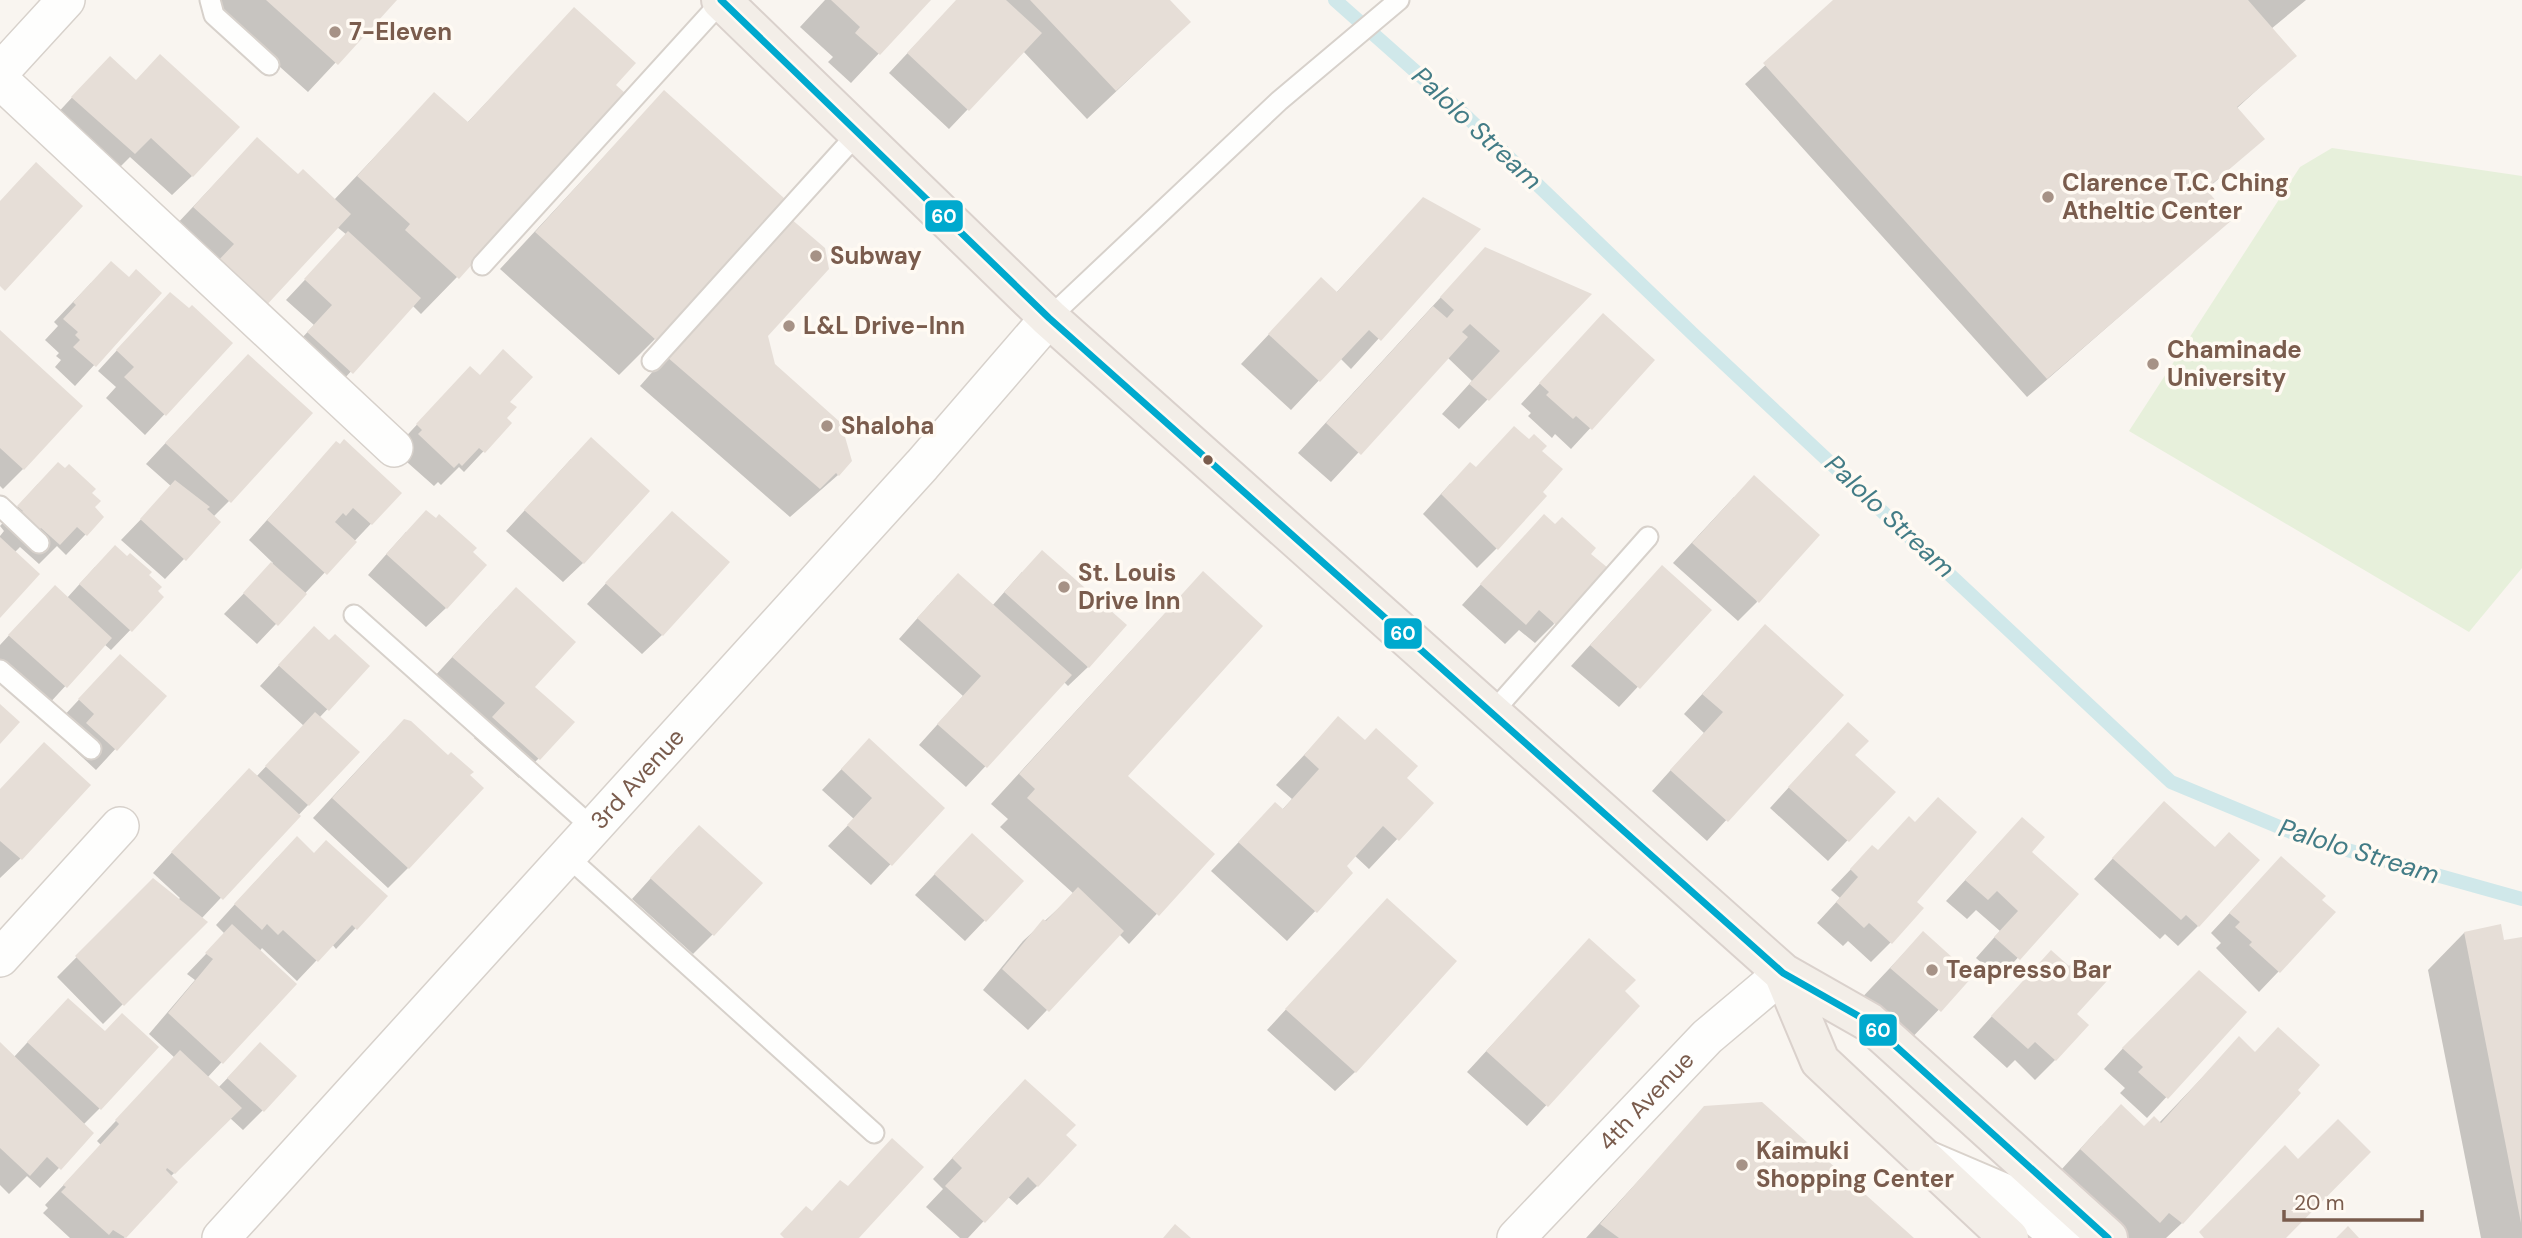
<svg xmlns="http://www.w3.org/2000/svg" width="2522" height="1238" font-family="'DM Sans',sans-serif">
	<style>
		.green { fill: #e7f0db }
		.shadow { fill: #0003 }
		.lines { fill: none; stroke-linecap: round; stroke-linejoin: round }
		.stream { stroke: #d0e8ea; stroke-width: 14 }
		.building { fill: #e6ded7 }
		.lane-casing { stroke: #d7d1cb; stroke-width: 23 }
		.street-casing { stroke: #d7d1cb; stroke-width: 40 }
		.secondary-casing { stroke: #d9d2cb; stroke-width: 42 }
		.primary-casing { stroke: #dad1cc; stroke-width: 42 }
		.lane { stroke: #fefefd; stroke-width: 19 }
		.street { stroke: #fefefd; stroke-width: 37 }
		.secondary { stroke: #fefefd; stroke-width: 38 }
		.primary { stroke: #f3eee8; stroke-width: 38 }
		.bus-1-casing { stroke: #fffaf3; stroke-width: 12 }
		.bus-1 { stroke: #00a9ce; stroke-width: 7 }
		.poi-dot { fill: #a69286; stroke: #fffaf3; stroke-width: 2.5 }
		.bus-dot { fill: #7a5c4d; stroke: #fffaf3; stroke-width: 2.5 }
		.labels { text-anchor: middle; stroke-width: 7; stroke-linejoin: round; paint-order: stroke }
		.poi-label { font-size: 24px; font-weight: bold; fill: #7a5c4d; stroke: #fffaf3; text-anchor: start }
		.street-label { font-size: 24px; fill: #7a5c4d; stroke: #fffaf3 }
		.water-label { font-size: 26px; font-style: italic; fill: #437c86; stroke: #fffaf3 }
		.line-badge { stroke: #fffaf3; stroke-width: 2.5 }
		.badge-label { font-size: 19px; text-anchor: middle; font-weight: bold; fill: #fff }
	</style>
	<rect width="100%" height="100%" fill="#f9f5f0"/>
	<path class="green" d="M2332,148L2522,176V568L2469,632L2129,431L2300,167Z"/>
	<path class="shadow" d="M221,0H394L308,92L214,8Z
		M825,0H929L851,83L828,62L833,57L800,27Z
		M957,0H1168L1160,50L1087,119L1023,51L949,129L889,73Z
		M1836,0H2306L2271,29L2294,56L2236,109L2262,139L2205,191L2230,220L2027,397L1745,84Z
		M574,10L613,85L457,277L421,314L412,305L332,392L289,352L314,325L286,300L347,235L337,227L262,308L174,227L237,160L298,177L334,200L434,94L467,123Z
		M90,78L135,82L192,176L172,195L130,157L114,173L53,118Z
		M664,92L655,339L619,375L500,269Z
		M1423,199L1478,229L1351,369L1340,358L1291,410L1241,364L1321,279L1336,293Z
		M761,249L766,335L774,365L838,475L790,517L640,386Z
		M1485,249L1589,294L1459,429L1442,414L1472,381L1447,357L1331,482L1298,453Z
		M128,279L160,293L75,386L55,367L61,360L56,356L59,353L45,340L58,326L54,322L91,283Z
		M150,314L231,343L145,435L106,398L116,387L98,371Z
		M0,332L23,469L3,489L0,486Z
		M1584,335L1653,360L1571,449L1555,434L1552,438L1528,416L1531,413L1521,404Z
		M228,376L229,501L213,517L219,522L165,579L121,540L172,487L146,464Z
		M479,376L508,402L504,419L510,423L464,472L459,467L441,485L438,482L434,486L399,455L398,445L451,388Z
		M336,443L400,493L257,644L224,614L273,563L249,540Z
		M1540,451L1497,548L1477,568L1423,514L1450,484Z
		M571,459L583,563L563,582L506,531Z
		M38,484L89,493L92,507L102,517L66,555L57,546L39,564L20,547L14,553L0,615V536L4,531L0,526Z
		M1734,497L1757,602L1738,621L1673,563Z
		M406,532L446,608L426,627L368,575Z
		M652,533L662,635L642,654L587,604Z
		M1525,536L1554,624L1535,643L1519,630L1505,644L1462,605Z
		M95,567L146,575L162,597L111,650L104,644L46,707L0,665V645L35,607L67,598Z
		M1022,572L1088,667L1068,686L1064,682L966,787L919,745L963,696L899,639L938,595L992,606Z
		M1643,587L1709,610L1619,707L1571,666Z
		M1183,594L1126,776L1212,854L1129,944L1119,934L1028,1030L983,990L1023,941L1074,894L1000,827L1008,819L991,804Z
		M496,609L532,687L539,758L519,778L474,738L486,723L434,677Z
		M329,642L368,666L319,718L308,805L201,919L205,922L103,1024L57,977L153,880L178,900L180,898L153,873L229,790L256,777L304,726L260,686L295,648Z
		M1746,646L1841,695L1707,841L1652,791L1704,733L1684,714Z
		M101,676L164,696L96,770L68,744L76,735L60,720Z
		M1338,719L1431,803L1369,869L1354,855L1344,866L1351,873L1287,941L1211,871L1275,804L1282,810L1292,799L1276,785Z
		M384,741L408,868L388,888L313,818Z
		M1828,744L1853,755L1893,792L1828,861L1770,808Z
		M850,760L943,808L871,885L828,846L854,819L822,790Z
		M89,785L20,859L0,878V790Z
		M2145,823L2198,926L2178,946L2165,934L2160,939L2094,879Z
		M2002,840L2030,852L2077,894L1999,978L1976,958L2000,931L1976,910L1967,919L1946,901Z
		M679,847L713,934L693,954L632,899Z
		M314,855L386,896L336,949L332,944L297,981L262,948L259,952L294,984L207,1078L218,1088L260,1044L263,1110L243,1130L230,1118L170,1177L176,1182L124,1238H70L43,1213L48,1208L45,1205L101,1145L97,1141L175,1058L149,1034L195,980L187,974L225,934L216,925L277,858Z
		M952,856L1022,881L965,941L915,895Z
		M1853,867L1915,902L1891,942L1871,962L1848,941L1843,946L1817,923L1840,898L1831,890Z
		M2262,878L2320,900L2334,913L2259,992L2216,948L2221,943L2211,933Z
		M1368,920L1355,1072L1335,1091L1267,1030Z
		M1923,933L1971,976L1903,1047L1855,1005Z
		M2464,933L2503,942L2522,939V1238H2481L2428,970Z
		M1570,960L1622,992L1638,1006L1527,1126L1467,1072Z
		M2032,972L2074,1014L2055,1060L2035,1080L2015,1060L2007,1068L1973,1037Z
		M2244,1013L2147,1118L2120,1093L2125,1088L2104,1069L2125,1046Z
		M48,1020L100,1108L83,1125L92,1133L40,1188L27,1176L9,1194L0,1185V1045L14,1057Z
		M2239,1039L2182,1223L2166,1238H2117L2061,1170L2101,1126L2144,1128L2159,1123Z
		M1005,1101L1063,1136L1037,1186L1017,1205L1007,1196L968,1238H960L926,1207L943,1189L933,1179Z
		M1705,1108L1911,1238H1586Z"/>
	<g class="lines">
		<path class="stream" d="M1335,0L1468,118L1696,337L2171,782L2308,839L2522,899"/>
	</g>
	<path class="building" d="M266,0H397L338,65Z
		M831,0H931L880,55L855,33L860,27Z
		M956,0H1006L1042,33L969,111L907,53Z
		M1030,0H1170L1191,22L1116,91Z
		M1833,0H2248L2297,56L2237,107L2265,139L2206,189L2232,220L2047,379L1763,63Z
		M574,7L636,63L616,85L625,93L459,279L405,230L410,224L357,176L434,92L468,122Z
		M160,54L240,127L193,177L151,138L135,154L71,97L110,56L136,80Z
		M664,90L785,199L656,340L535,232Z
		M257,137L298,174L303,169L351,214L263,309L215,264L234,244L193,207Z
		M36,162L83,206L5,291L0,286V201Z
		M1423,197L1481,229L1381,341L1369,330L1320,382L1268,334L1321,277L1337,292Z
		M790,218L825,248L829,269L768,336L775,364L841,423L852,461L839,476L836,473L820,489L667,357Z
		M348,231L421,298L353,374L307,332L332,305L304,279Z
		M1485,247L1592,294L1489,401L1469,384L1500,351L1470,324L1462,332L1468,337L1361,455L1326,423L1433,306L1447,318L1454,310L1440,297Z
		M111,261L129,277L136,269L162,293L96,367L73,347L80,340L75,335L78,332L63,319L76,305L73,302Z
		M170,292L189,308L192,305L233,343L166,416L124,377L134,367L116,350Z
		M1603,313L1655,360L1592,430L1576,416L1573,419L1546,395L1549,392L1539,383Z
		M0,330L83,406L24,470L0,448Z
		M503,349L533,377L510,402L517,407L507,418L512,423L485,453L479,448L462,466L459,463L454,468L418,434L422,430L416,424L470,366L480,375Z
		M248,354L313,413L231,503L165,443Z
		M1514,426L1529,439L1534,434L1547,446L1542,451L1563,469L1543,492L1547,496L1498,550L1441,494L1470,462L1476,467Z
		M591,437L650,491L584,564L524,510Z
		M344,439L402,493L372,525L353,508L346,516L343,513L335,522L357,542L327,575L267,520L336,441L340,444Z
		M58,462L65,468L69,464L96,489L92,493L101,501L95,507L104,517L87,536L77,527L60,545L41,528L37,532L18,515L23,511L17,506Z
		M1754,475L1820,535L1759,603L1692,543Z
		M175,480L210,507L207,509L221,522L186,561L140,519Z
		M426,510L436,518L439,514L477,548L473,552L487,565L447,609L386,554Z
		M672,511L730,562L663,636L605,583Z
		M1544,514L1555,524L1562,517L1596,548L1591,554L1608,568L1556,625L1539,610L1526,625L1480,584Z
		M0,537L40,574L0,618Z
		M115,545L127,556L130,553L152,572L149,575L162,587L158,591L164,597L132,632L79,584Z
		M1042,550L1127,625L1089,668L1004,592Z
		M271,562L307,594L278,626L243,593Z
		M1662,565L1712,610L1640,689L1590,645Z
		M1203,571L1263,626L1128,776L1215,854L1159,916L1027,798L1035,789L1019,774Z
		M958,573L1072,675L987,768L937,724L981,676L917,618Z
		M55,585L112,638L67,688L8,635Z
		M516,587L576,642L535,687L575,722L540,760L492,717L505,703L452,657Z
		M1765,624L1844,695L1728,822L1670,770L1723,712L1702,694Z
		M314,626L329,640L335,634L370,666L329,711L278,665Z
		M120,654L167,696L117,751L86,723L94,714L78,699Z
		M0,704L20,722L0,744Z
		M315,712L360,752L309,806L265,766Z
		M1338,716L1365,740L1376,728L1418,766L1407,778L1434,803L1399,841L1383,826L1347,866L1353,873L1317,913L1238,842L1275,802L1283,809L1319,769L1304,755Z
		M404,719L411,721L448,755L451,752L474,772L470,775L484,788L409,869L332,798Z
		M1848,722L1869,741L1855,755L1896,792L1849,842L1788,787Z
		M869,738L945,808L892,866L847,825L872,798L841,769Z
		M44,742L91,785L22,860L0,841V789Z
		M249,768L301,816L223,900L171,852Z
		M1938,797L1977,832L1917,902L1924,908L1892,944L1869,923L1864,928L1836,902L1858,877L1850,869L1872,845L1878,850L1909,816L1915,822Z
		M2164,801L2215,847L2229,832L2260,860L2199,927L2186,915L2181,920L2112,858Z
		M2022,817L2045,837L2032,852L2079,894L2020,960L1994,937L2018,911L1997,891L1988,900L1965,880Z
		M699,825L763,883L714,936L650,878Z
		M972,833L1024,881L986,922L934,874Z
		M297,836L314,853L326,840L388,896L357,930L352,925L318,962L283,930L278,935L267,924L262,930L234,904Z
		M2281,856L2326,896L2322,900L2336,912L2280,973L2249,945L2252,942L2235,927L2240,922L2229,913Z
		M153,878L208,922L124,1006L75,956Z
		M1078,887L1124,931L1049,1012L1002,969L1043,919L1046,921Z
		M1387,898L1457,961L1356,1073L1285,1009Z
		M232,924L297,984L223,1064L168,1013L213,959L205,953Z
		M2501,924L2504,940L2522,937L2521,1223L2464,932Z
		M1923,931L1973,976L1941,1012L1890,968Z
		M1589,938L1636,980L1625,991L1640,1006L1548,1107L1486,1051Z
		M2051,950L2069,966L2078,956L2107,981L2077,1014L2089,1025L2056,1061L2035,1042L2028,1049L1991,1016Z
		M2199,970L2247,1012L2168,1099L2138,1072L2143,1067L2122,1048Z
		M68,998L105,1031L122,1013L159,1047L101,1110L27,1042Z
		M2278,1027L2320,1065L2298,1090L2301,1093L2183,1224L2169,1213L2160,1223L2080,1149L2121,1104L2144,1126L2154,1116L2161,1123L2239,1036L2255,1052Z
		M0,1042L94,1133L61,1170L47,1157L30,1176L0,1148Z
		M260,1042L297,1076L264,1112L227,1078Z
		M180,1050L242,1108L175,1174L167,1168L166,1170L178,1182L126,1238L113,1230L109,1235L61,1192L66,1187L63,1185L119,1124L115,1120Z
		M1025,1079L1076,1125L1066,1135L1077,1145L1038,1187L1028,1177L985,1223L945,1186L962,1168L952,1158Z
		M1762,1102L1914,1238H1619L1600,1224L1704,1106Z
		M2338,1119L2371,1152L2286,1238H2204L2199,1232L2285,1145L2298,1159Z
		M892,1138L924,1167L859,1238H784L780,1234L806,1206L812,1211L840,1180L848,1186Z
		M1175,1224L1191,1238H1163Z
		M2348,1226L2359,1238H2336Z"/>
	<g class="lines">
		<defs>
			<path id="lane" d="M210,0L214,15L269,65
				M482,265L722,1
				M1049,318L1279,101L1399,0
				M652,361L858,133
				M0,506L39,543
				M354,615L594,829
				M0,670L91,749
				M1490,711L1492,713L1648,537
				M568,857L874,1133"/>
			<g id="street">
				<path d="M0,72L66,0"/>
				<path d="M0,80L394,448"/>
				<path d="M0,958L120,826"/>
				<path id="s1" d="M221,1238L922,465L1049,318"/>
				<path id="s2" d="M1516,1238L1707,1037L1783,973"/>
			</g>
			<path id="secondary" d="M1929,1161L2011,1196L2062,1238"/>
			<path id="primary" d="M721,0L1049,318L1783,973L1869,1022L2108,1238
				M1783,973L1820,1061L2009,1238"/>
		</defs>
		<use href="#lane" class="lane-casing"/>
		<use href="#street" class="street-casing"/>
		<use href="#secondary" class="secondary-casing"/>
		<use href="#primary" class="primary-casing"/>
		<use href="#lane" class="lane"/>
		<use href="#street" class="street"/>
		<use href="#secondary" class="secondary"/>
		<use href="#primary" class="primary"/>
		<defs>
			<path id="bus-1" d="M721,0L1049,318L1783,973L1869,1022L2108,1238"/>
		</defs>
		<use href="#bus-1" class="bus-1-casing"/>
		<use href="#bus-1" class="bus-1"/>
	</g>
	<g class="poi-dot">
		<circle cx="335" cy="32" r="7"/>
		<circle cx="2048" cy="197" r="7"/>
		<circle cx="816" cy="256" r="7"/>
		<circle cx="789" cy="326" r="7"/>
		<circle cx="2153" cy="364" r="7"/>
		<circle cx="827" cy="426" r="7"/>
		<circle cx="1064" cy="587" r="7"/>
		<circle cx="1932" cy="970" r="7"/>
		<circle cx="1742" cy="1165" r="7"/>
	</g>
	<circle class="bus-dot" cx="1208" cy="460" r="6"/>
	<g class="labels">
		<g class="poi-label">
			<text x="349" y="40">7-Eleven</text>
			<text x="2062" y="191">Clarence T.C. Ching<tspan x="2062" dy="28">Atheltic Center</tspan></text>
			<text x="830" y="264">Subway</text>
			<text x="803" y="334">L&amp;L Drive-Inn</text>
			<text x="2167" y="358">Chaminade<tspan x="2167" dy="28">University</tspan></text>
			<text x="841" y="434">Shaloha</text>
			<text x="1078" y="581">St. Louis<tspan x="1078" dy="28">Drive Inn</tspan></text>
			<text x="1946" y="978">Teapresso Bar</text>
			<text x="1756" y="1159">Kaimuki<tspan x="1756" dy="28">Shopping Center</tspan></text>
		</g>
		<g class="street-label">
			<text dy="8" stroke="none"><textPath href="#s1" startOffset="620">3rd Avenue</textPath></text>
			<text dy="8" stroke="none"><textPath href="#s2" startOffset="189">4th Avenue</textPath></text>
		</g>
		<g class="water-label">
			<text transform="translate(1477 128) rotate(43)" y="9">Palolo Stream</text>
			<text transform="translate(1890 516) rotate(43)" y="9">Palolo Stream</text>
			<text transform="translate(2359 851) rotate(17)" y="9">Palolo Stream</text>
		</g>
	</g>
	<g class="line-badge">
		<rect x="924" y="199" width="40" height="34" rx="7" fill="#00a9ce"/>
		<rect x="1383" y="617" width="40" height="33" rx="7" fill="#00a9ce"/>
		<rect x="1858" y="1013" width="40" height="34" rx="7" fill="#00a9ce"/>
	</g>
	<g class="badge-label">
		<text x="944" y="223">60</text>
		<text x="1403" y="640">60</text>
		<text x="1878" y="1037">60</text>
	</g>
	<path d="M2284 1210v10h138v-10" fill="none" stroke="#7a5c4d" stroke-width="3.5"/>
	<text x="2294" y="1210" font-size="21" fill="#7a5c4d" stroke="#fffaf3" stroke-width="5" paint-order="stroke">20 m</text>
</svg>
